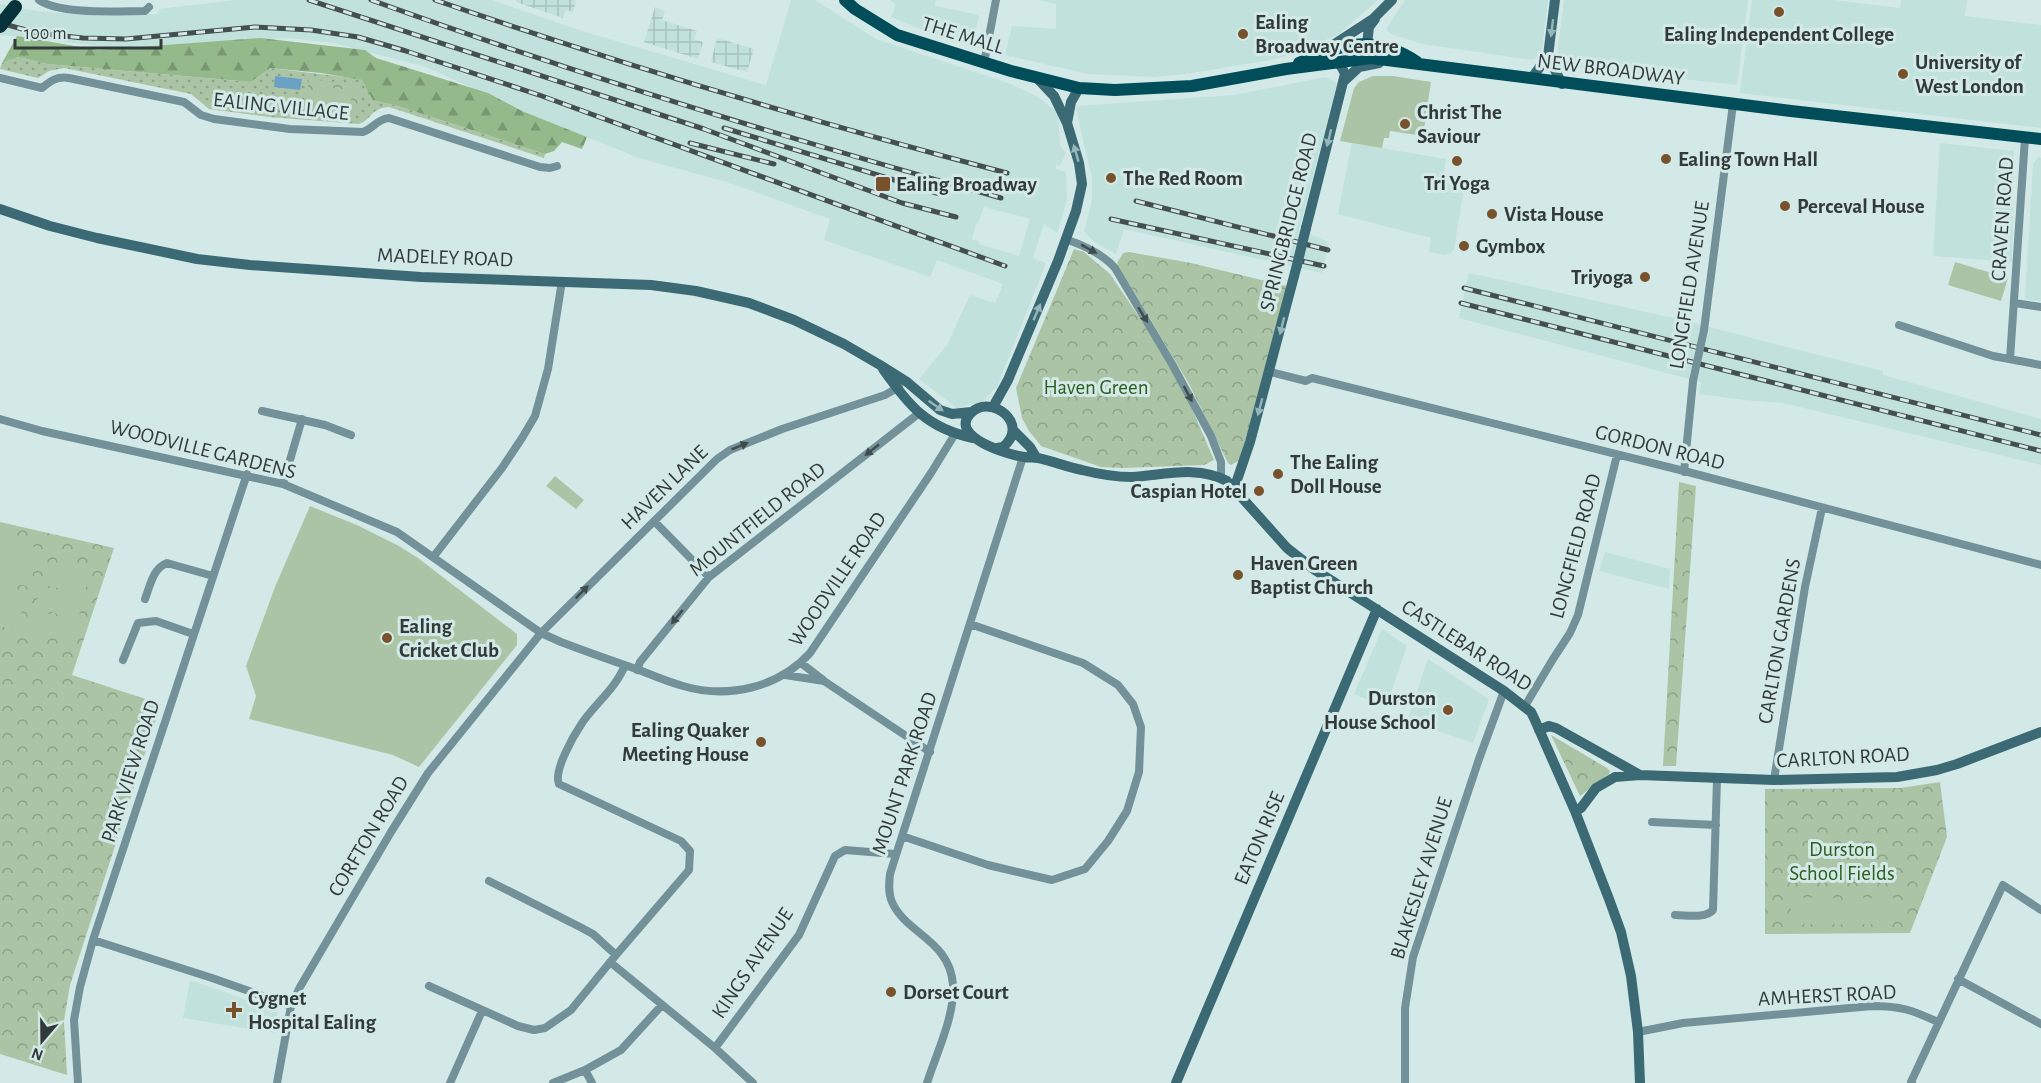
<svg xmlns="http://www.w3.org/2000/svg" width="2041" height="1083" font-family="'Alegreya Sans',sans-serif">
	<style>
		.built { fill: #c1e1dd; fill-rule: evenodd }
		.industrial { fill: url(#industrial-grid) }
		.grass { fill: url(#grass-dots) }
		.forest { fill: url(#forest-firs) }
		.park { fill: url(#park-crowns) }
		.garden { fill: #acc4a6 }
		.water { fill: #6aa1c5 }
		.lines { fill: none; stroke-linecap: round; stroke-linejoin: round }
		.street { stroke: #739198; stroke-width: 8 }
		.secondary { stroke: #3b6974; stroke-width: 10 }
		.primary { stroke: #024d5a; stroke-width: 12 }
		.rail-casing { stroke: #454f4e; stroke-width: 5 }
		.rail { stroke: #d3e9e7; stroke-width: 3; stroke-dasharray: 9; stroke-linecap: butt }
		.street-bridge { stroke: #739198; stroke-width: 8 }
		.secondary-bridge { stroke: #3b6974; stroke-width: 10 }
		.highway-bridge { stroke: #06323a; stroke-width: 14 }
		.oneway { fill: #96b6b9 }
		.oneway2 { fill: #3f4c4d }
		.poi-dot { fill: #77522d; stroke: #d3e9e7; stroke-width: 2 }
		.labels { text-anchor: middle; stroke-width: 6; stroke-linejoin: round; paint-order: stroke }
		.poi-label { font-size: 21px; font-weight: bold; fill: #323b3a; stroke: #d3e9e7; text-anchor: start }
		.street-label { font-size: 21px; fill: #323b3a; stroke: #d3e9e7 }
		.park-label { font-size: 21px; fill: #2d5e1f; stroke: #d3e9e7 }
	</style>
	<defs>
		<pattern id="industrial-grid" width="8" height="8" patternUnits="userSpaceOnUse" patternTransform="scale(1.5)"><rect width="8" height="8" fill="#c1e1dd"/><path d="M0 4h8M4 0v8" fill="none" stroke="#a6c2be"/></pattern>
		<pattern id="grass-dots" width="8" height="8" patternUnits="userSpaceOnUse" patternTransform="scale(1.5)"><rect width="8" height="8" fill="#acc4a6"/><path d="M2 2h.1M6 6h.1" fill="none" stroke="#8da088" stroke-width="1.8" stroke-linecap="round"/></pattern>
		<pattern id="forest-firs" width="22" height="20" patternUnits="userSpaceOnUse" patternTransform="scale(1.5)"><rect width="22" height="20" fill="#94ba8b"/><path d="M5 1l3.5 6h-7zM16 11l3.5 6h-7z" fill="#799873"/></pattern>
		<pattern id="park-crowns" width="20" height="18" patternUnits="userSpaceOnUse" patternTransform="scale(1.5)"><rect width="20" height="18" fill="#acc4a6"/><path d="M2 6a3 3 0 1 1 6 0M12 15a3 3 0 1 1 6 0" fill="none" stroke="#8da088"/></pattern>
	</defs>
	<rect width="100%" height="100%" fill="#d3e9e7"/>
	<path class="built" d="M236,0H492L579,30L766,85L791,0H815L876,39L1011,84L1038,97L1058,113L1060,146L1066,153L1060,166L1056,165V169L1066,172L1067,201L1057,233L1044,224L1033,258L1046,263L997,387L981,402L957,408L919,379L947,345L970,295L995,303L1003,284L937,260L930,277L824,240L830,219L727,182L642,159L538,118L426,67L334,43L287,38L114,48L0,35V4L35,11L100,16L158,14L159,9ZM984,207L1030,219L1019,256L979,244L980,242L972,239L976,224L978,223Z
		M890,0H936L935,6L979,15L973,44L962,43L925,31L891,17L896,5Z
		M1039,0H1378L1339,34L1303,50L1276,59L1186,74L1154,77L1088,74L1005,55L1012,26L1056,29V4Z
		M1405,0H1548L1541,56L1531,60L1423,44L1391,34L1386,29Z
		M1564,0H1748L1737,85L1556,65Z
		M1752,0H1834L1900,8L1901,0H1967L1965,16L2041,25V128L1740,93Z
		M1326,77L1337,83L1299,230L1329,242L1322,273L1124,229L1116,254L1093,241L1084,231L1092,201V178L1076,109L1077,106L1234,95Z
		M1352,143L1446,159L1443,179L1465,183L1454,249L1451,253L1445,255L1429,252L1431,238L1338,214Z
		M1940,143L2014,151L2012,262L1933,256Z
		M2038,157L2041,158V301L2025,299L2033,164Z
		M1469,273L1687,321L1775,344L1883,371V375L2041,419V465L1783,403L1744,400L1699,394L1701,382L1459,318Z
		M1605,552L1670,569L1669,589L1599,571Z
		M1382,629L1407,646L1386,707L1354,694Z
		M1428,659L1489,699L1473,743L1407,721Z
		M190,980L278,1011L275,1033L183,1018Z"/>
	<path class="industrial" d="M516,0H574L576,1L573,12L566,10L563,18L516,2Z
		M655,7L665,11L662,20L697,31L694,39L703,42L698,59L644,42Z
		M717,38L754,49L747,72L711,62Z"/>
	<path class="grass" d="M19,57L47,64L251,82L270,68L353,78L362,80L374,100L398,106L545,154L544,158L389,107C371,108 372,119 359,124L269,117L209,109L191,94L64,68L49,71L38,78L0,69L2,63Z"/>
	<path class="forest" d="M17,36L98,50L260,38L365,50L376,58L488,93L522,111L587,137L582,149L562,142L554,151L545,154L398,106L373,100L362,80L321,73L270,68L251,82L47,64L19,57L2,63Z"/>
	<path class="park" d="M309,79L362,85L359,113L306,106Z
		M1074,249L1084,252L1110,274L1146,327L1183,388L1214,460L1204,465L1122,468L1101,467L1041,446L1029,431L1022,418L1016,388Z
		M1129,252L1191,263L1287,286L1240,460L1231,465L1228,463L1189,384L1119,267L1117,263L1123,253Z
		M1679,482L1696,486L1676,766H1663Z
		M0,522L114,548L72,675L161,704L70,985L64,1021L67,1075L0,1054Z
		M1551,735L1607,768L1610,771L1609,774L1580,796Z
		M1940,782L1947,837L1910,933L1765,934V789L1900,788Z"/>
	<path class="garden" d="M1373,76H1393L1431,82L1423,136L1390,131L1389,138H1384L1382,148L1340,141L1354,88L1359,82Z
		M318,86L352,90L350,106L316,102Z
		M1955,262L2008,278L2001,301L1948,285Z
		M555,476L584,500L576,509L546,486Z
		M310,506L359,526L399,546L418,558L517,634V645L419,767L393,755L249,719L256,696L246,666L275,587Z
		M0,538L40,549L29,587L0,579Z
		M48,562L90,574L84,595L42,584Z
		M0,585L27,593L16,631L0,626Z
		M41,586L84,598L78,619L35,608Z
		M35,610L77,622L71,643L29,632Z
		M1791,898H1841L1842,924H1791Z
		M1843,898H1894V924H1843Z"/>
	<path class="water" d="M275,76L302,79L300,90L274,87Z"/>
	<g class="lines">
		<path class="street" d="M39,0C60,15 119,11 145,11L149,7
			M984,63L996,0
			M0,78L42,88C50,81 57,76 69,78L184,102L201,115L214,119L290,129L363,132C373,129 377,119 389,118L540,167L550,168L557,166
			M1065,239C1083,245 1102,253 1115,268L1172,364L1211,436L1221,462V478
			M2015,303L2041,307
			M1899,325L1993,356L2041,365
			M1704,330L1733,104
			M2010,359L2025,138
			M1270,372L1306,381L1312,378L1688,472L2041,565
			M262,411L325,425L351,435
			M0,419L42,431L283,484L397,532L541,633L561,642C587,652 613,661 639,670C654,676 668,682 683,686C728,699 778,688 810,653L931,473L955,434
			M1684,472L1693,381
			M283,484L302,419
			M654,521L709,577
			M434,556L502,468L522,438L535,416L548,369L562,281
			M145,599C150,586 153,568 167,563L213,576
			M123,660L138,623L156,621L193,634
			M801,663L823,680
			M637,670L640,662L709,577L918,414
			M785,675L824,681L930,752
			M1525,706L1553,659L1570,633L1578,615L1617,455
			M1774,780L1805,587L1822,508
			M1652,822L1716,825
			M902,836L988,865L1052,880L1085,869L1108,841L1127,811L1139,772L1141,727L1133,704L1118,685L1083,663L970,624
			M489,881L580,927L593,934L616,955
			M1675,915C1687,915 1705,919 1713,910L1717,779
			M93,940L212,978L291,1006
			M610,962L715,1048L753,1083
			M1958,979L2041,1024
			M429,986L518,1026L534,1030L545,1028L571,1010L616,955L689,870L690,851L681,841L559,784C553,771 574,735 582,723C596,703 616,688 625,665
			M1638,1032L1683,1023L1872,1006C1901,1006 1912,1010 1938,1022
			M715,1048L799,935L835,856L845,850L895,854
			M585,1070L592,1083
			M78,1083L74,1020L80,987L93,940L247,474
			M277,1083L291,1006L300,987L391,832L428,773L541,633L717,459L730,450L782,429L885,395L899,387
			M450,1083L482,1011
			M553,1083L585,1070L621,1050L662,1005
			M927,1083C936,1054 955,1016 953,985C950,940 906,934 892,902C888,893 889,883 890,874L1023,457
			M1405,1083V1008L1413,957L1479,759L1504,691
			M1912,1083L1911,1082L2003,885L2041,910"/>
		<path class="secondary" d="M1375,19L1369,27L1367,44L1376,55L1385,58
			M1327,49L1373,19L1392,0
			M1548,56L1562,84
			M1531,79L1548,56L1555,0
			M1344,81L1359,67L1379,63
			M1067,123L1071,102L1079,88
			M0,209L50,226L97,238L197,259L250,265L421,277L651,285L696,291L749,303L794,320L844,344L880,365L907,382L940,410L952,414L971,412
			M1306,228L1345,74C1340,61 1332,57 1319,54
			M883,369C909,406 927,428 973,438
			M993,407L1008,380L1058,261L1076,211L1082,184L1079,163L1067,123L1054,96L1037,78
			M1014,431L1030,447L1036,457
			M997,448L1003,447C1031,424 991,393 971,413C947,437 1010,455 1024,457C1029,458 1033,457 1038,458C1052,461 1067,467 1082,470C1098,474 1115,477 1132,477C1164,475 1197,465 1227,481L1287,548L1315,570L1504,691L1531,712L1534,718L1575,811L1609,899L1621,932L1631,976L1638,1032L1640,1083
			M1234,489L1250,442L1297,265
			M1539,730L1549,726L1556,728L1640,775
			M1575,811L1581,808L1596,788L1615,777L1640,775L1774,780L1897,777L1937,770L1957,764L2041,732
			M1176,1083L1377,609"/>
		<path class="primary" d="M845,0L855,9L897,35L1011,71L1079,88L1115,90L1192,86L1286,69L1371,58L1791,111L2041,139
			M1299,63C1342,43 1375,34 1417,62"/>
		<defs>
			<path id="rail" d="M309,0L704,129L902,203L956,217
				M371,0C578,75 789,139 1001,198
				M435,0C623,65 814,122 1007,173
				M0,23L37,33L83,38L126,39L255,27L311,30L358,37L406,51L542,96L1005,266
				M724,128L940,194
				M690,143L774,164
				M1136,201L1328,250
				M1111,219L1324,266
				M1464,288L2041,435
				M1461,303L2041,451"/>
		</defs>
		<use href="#rail" class="rail-casing"/>
		<use href="#rail" class="rail"/>
		<path class="street-bridge" d="M1693,381L1704,330"/>
		<path class="secondary-bridge" d="M1297,265L1306,228"/>
		<path class="highway-bridge" d="M0,26L15,7"/>
	</g>
	<defs><path id="oneway-solid" d="M-6-.8H1V-3.2L6.5 0L1 3.2V.8H-6Z" transform="scale(1.5)"/></defs>
	<g class="oneway">
		<use href="#oneway-solid" transform="translate(1552 28) rotate(97)"/>
		<use href="#oneway-solid" transform="translate(1329 138) rotate(104)"/>
		<use href="#oneway-solid" transform="translate(1076 153) rotate(-106)"/>
		<use href="#oneway-solid" transform="translate(1037 312) rotate(-67)"/>
		<use href="#oneway-solid" transform="translate(1282 326) rotate(104)"/>
		<use href="#oneway-solid" transform="translate(936 406) rotate(35)"/>
		<use href="#oneway-solid" transform="translate(1260 407) rotate(105)"/>
	</g>
	<g class="oneway2">
		<use href="#oneway-solid" transform="translate(1089 249) rotate(29)"/>
		<use href="#oneway-solid" transform="translate(1143 315) rotate(58)"/>
		<use href="#oneway-solid" transform="translate(1188 394) rotate(62)"/>
		<use href="#oneway-solid" transform="translate(740 446) rotate(-22)"/>
		<use href="#oneway-solid" transform="translate(872 450) rotate(142)"/>
		<use href="#oneway-solid" transform="translate(582 592) rotate(-45)"/>
		<use href="#oneway-solid" transform="translate(677 617) rotate(129)"/>
	</g>
	<g class="poi-dot">
		<circle cx="1779" cy="12" r="6"/>
		<circle cx="1243" cy="34" r="6"/>
		<circle cx="1903" cy="74" r="6"/>
		<circle cx="1405" cy="124" r="6"/>
		<circle cx="1666" cy="159" r="6"/>
		<circle cx="1457" cy="161" r="6"/>
		<circle cx="1111" cy="178" r="6"/>
		<rect x="875" y="176" width="16" height="16" rx="3"/>
		<circle cx="1785" cy="206" r="6"/>
		<circle cx="1492" cy="214" r="6"/>
		<circle cx="1464" cy="246" r="6"/>
		<circle cx="1645" cy="277" r="6"/>
		<circle cx="1278" cy="474" r="6"/>
		<circle cx="1259" cy="491" r="6"/>
		<circle cx="1238" cy="575" r="6"/>
		<circle cx="387" cy="638" r="6"/>
		<circle cx="1448" cy="710" r="6"/>
		<circle cx="761" cy="742" r="6"/>
		<circle cx="891" cy="992" r="6"/>
		<path d="M231 1001h6v6h6v6h-6v6h-6v-6h-6v-6h6z"/>
	</g>
	<g class="labels">
		<g class="poi-label">
			<text x="1255" y="29">Ealing<tspan x="1255" dy="24">Broadway Centre</tspan></text>
			<text x="1779" y="41" text-anchor="middle">Ealing Independent College</text>
			<text x="1915" y="69">University of<tspan x="1915" dy="24">West London</tspan></text>
			<text x="1417" y="119">Christ The<tspan x="1417" dy="24">Saviour</tspan></text>
			<text x="1678" y="166">Ealing Town Hall</text>
			<text x="1123" y="185">The Red Room</text>
			<text x="1457" y="190" text-anchor="middle">Tri Yoga</text>
			<text x="896" y="191">Ealing Broadway</text>
			<text x="1797" y="213">Perceval House</text>
			<text x="1504" y="221">Vista House</text>
			<text x="1476" y="253">Gymbox</text>
			<text x="1633" y="284" text-anchor="end">Triyoga</text>
			<text x="1290" y="469">The Ealing<tspan x="1290" dy="24">Doll House</tspan></text>
			<text x="1247" y="498" text-anchor="end">Caspian Hotel</text>
			<text x="1250" y="570">Haven Green<tspan x="1250" dy="24">Baptist Church</tspan></text>
			<text x="399" y="633">Ealing<tspan x="399" dy="24">Cricket Club</tspan></text>
			<text x="1436" y="705" text-anchor="end">Durston<tspan x="1436" dy="24">House School</tspan></text>
			<text x="749" y="737" text-anchor="end">Ealing Quaker<tspan x="749" dy="24">Meeting House</tspan></text>
			<text x="903" y="999">Dorset Court</text>
			<text x="248" y="1005">Cygnet<tspan x="248" dy="24">Hospital Ealing</tspan></text>
		</g>
		<g class="street-label">
			<text transform="translate(963 35) rotate(17)" y="7">THE MALL</text>
			<text transform="translate(1611 69) rotate(7)" y="7">NEW BROADWAY</text>
			<text transform="translate(281 106) rotate(6)" y="7">EALING VILLAGE</text>
			<text transform="translate(2002 219) rotate(-86)" y="7">CRAVEN ROAD</text>
			<text transform="translate(1288 222) rotate(-76)" y="7">SPRINGBRIDGE ROAD</text>
			<text transform="translate(445 257) rotate(2)" y="7">MADELEY ROAD</text>
			<text transform="translate(1689 285) rotate(-81)" y="7">LONGFIELD AVENUE</text>
			<text transform="translate(1660 447) rotate(14)" y="7">GORDON ROAD</text>
			<text transform="translate(203 449) rotate(14)" y="7">WOODVILLE GARDENS</text>
			<text transform="translate(664 487) rotate(-44)" y="7">HAVEN LANE</text>
			<text transform="translate(757 519) rotate(-39)" y="7">MOUNTFIELD ROAD</text>
			<text transform="translate(1575 546) rotate(-75)" y="7">LONGFIELD ROAD</text>
			<text transform="translate(837 579) rotate(-56)" y="7">WOODVILLE ROAD</text>
			<text transform="translate(1779 641) rotate(-80)" y="7">CARLTON GARDENS</text>
			<text transform="translate(1467 645) rotate(33)" y="7">CASTLEBAR ROAD</text>
			<text transform="translate(1843 757) rotate(-3)" y="7">CARLTON ROAD</text>
			<text transform="translate(130 771) rotate(-72)" y="7">PARK VIEW ROAD</text>
			<text transform="translate(904 773) rotate(-72)" y="7">MOUNT PARK ROAD</text>
			<text transform="translate(368 836) rotate(-59)" y="7">CORFTON ROAD</text>
			<text transform="translate(1259 838) rotate(-67)" y="7">EATON RISE</text>
			<text transform="translate(1421 878) rotate(-73)" y="7">BLAKESLEY AVENUE</text>
			<text transform="translate(752 963) rotate(-56)" y="7">KINGS AVENUE</text>
			<text transform="translate(1827 995) rotate(-3)" y="7">AMHERST ROAD</text>
		</g>
		<g class="park-label">
			<text x="1096" y="394">Haven Green</text>
			<text x="1842" y="856">Durston<tspan x="1842" dy="24">School Fields</tspan></text>
		</g>
	</g>
	<g transform="translate(42 1041) rotate(200)" stroke="#d3e9e7" stroke-width="4.5" paint-order="stroke">
	<path d="M0-4.5L10 22L0 15L-10 22Z" fill="#323b3a"/>
	<text y="-9" font-size="16" font-weight="bold" text-anchor="middle" fill="#323b3a">N</text>
	</g>
	<path d="M15 39v9h146v-9" fill="none" stroke="#323b3a" stroke-width="3"/>
	<text x="24" y="39" font-size="18" fill="#323b3a" stroke="#d3e9e7" stroke-width="4.5" paint-order="stroke">100 m</text>
</svg>
